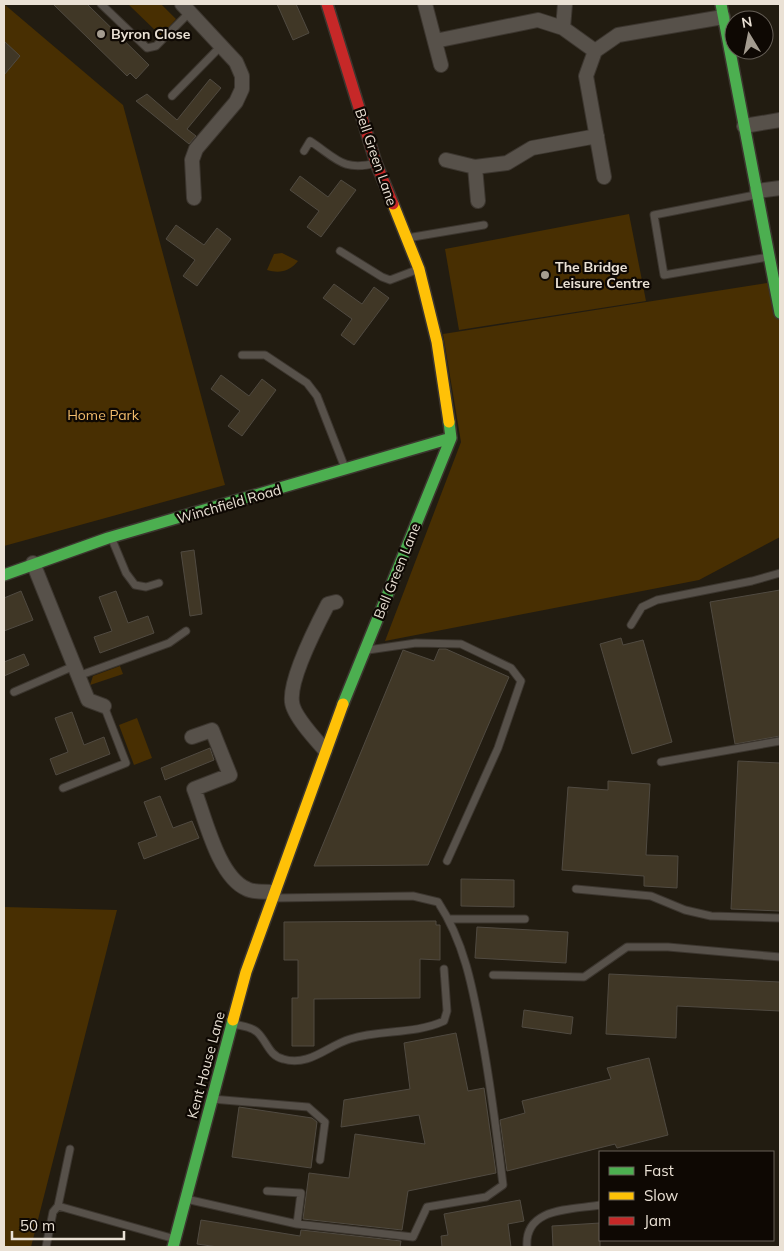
<svg xmlns="http://www.w3.org/2000/svg" width="784" height="1251" font-family="Mulish,sans-serif">
	<style>
		.green { fill: #482f02 }
		.building { fill: #403726; stroke: #504a41 }
		.lines { fill: none; stroke-linecap: round; stroke-linejoin: round }
		.lane-casing { stroke: #3c362f; stroke-width: 9 }
		.street-casing { stroke: #3c362f; stroke-width: 16 }
		.fast-casing { stroke: #3c362f; stroke-width: 14 }
		.slow-casing { stroke: #3c362f; stroke-width: 14 }
		.jam-casing { stroke: #3c362f; stroke-width: 14 }
		.lane { stroke: #57514a; stroke-width: 7 }
		.street { stroke: #57514a; stroke-width: 14 }
		.fast { stroke: #4caf50; stroke-width: 11 }
		.slow { stroke: #ffc107; stroke-width: 11 }
		.jam { stroke: #c62828; stroke-width: 11 }
		.poi-dot { fill: #a49c90; stroke: #0e0803; stroke-width: 2 }
		.labels { text-anchor: middle; stroke-width: 4.5; stroke-linejoin: round; paint-order: stroke }
		.poi-label { font-size: 14px; font-weight: bold; fill: #eae1d5; stroke: #0e0803; text-anchor: start }
		.street-label { font-size: 14px; fill: #eae1d5; stroke: #0e0803 }
		.park-label { font-size: 14px; fill: #f2bc6b; stroke: #0e0803 }
	</style>
	<rect width="100%" height="100%" fill="#221c11"/>
	<path class="green" d="M4,4L123,105L225,485L4,546Z
		M128,4H161L176,19L161,36Z
		M629,214L646,301L459,330L445,249Z
		M282,253L298,261C290,271 280,274 267,270L274,254Z
		M780,281V537L699,580L385,641L461,442L443,334Z
		M120,666L123,674L90,685L93,676Z
		M137,718L152,758L134,765L119,725Z
		M4,907L117,910L31,1247H4Z"/>
	<path class="building" d="M53,4H87L149,65L136,79L130,73L127,76Z
		M277,4H296L309,33L293,40Z
		M4,41L20,56L4,75Z
		M210,79L221,88L187,129L196,136L189,144L136,101L147,94L177,120Z
		M300,176L328,197L341,180L356,190L321,237L307,227L319,211L290,190Z
		M176,225L204,245L217,228L231,239L197,286L183,276L195,260L166,239Z
		M334,284L362,304L374,287L389,298L354,345L341,335L352,319L323,298Z
		M221,375L249,396L262,379L276,390L242,436L228,426L240,411L211,389Z
		M194,550L202,614L190,616L181,552Z
		M780,590V736L735,744L710,602Z
		M21,591L33,620L4,631V598Z
		M116,591L128,623L148,616L154,633L100,653L94,637L112,631L99,597Z
		M621,638L623,645L643,640L672,742L632,754L600,644Z
		M439,649H446L509,677L428,865L314,866L403,650L434,661Z
		M24,654L29,665L4,676V662Z
		M72,712L84,745L104,737L110,754L56,775L50,759L68,752L55,718Z
		M210,748L214,760L165,780L161,768Z
		M738,761L780,763V911L731,909Z
		M608,781L650,784L646,855L678,856L677,888L644,886V876L562,870L568,787L608,790Z
		M160,796L173,828L192,821L199,838L144,859L138,843L157,836L144,802Z
		M461,879L514,880V907L461,906Z
		M436,921V925H440V960L420,959V998L314,999V1046H292V998H298V960H284V922Z
		M477,927L568,932L566,963L475,958Z
		M609,974L780,982V1011L677,1006L676,1038L606,1034Z
		M524,1010L573,1017L571,1034L522,1027Z
		M456,1033L468,1091L484,1088L496,1173L408,1191L402,1230L303,1219L309,1173L349,1178L355,1134L425,1144L419,1115L341,1127L344,1100L410,1089L404,1043Z
		M649,1058L668,1135L617,1148L615,1144L507,1171L500,1120L525,1113L522,1101L611,1079L607,1068Z
		M239,1107L312,1118L317,1122L311,1168L232,1157Z
		M520,1200L524,1221L508,1224L511,1247H442L441,1236L448,1235L444,1214Z
		M201,1220L300,1236L301,1230L401,1241L400,1247H218L197,1244Z
		M600,1223V1247H553L552,1226Z"/>
	<g class="lines">
		<defs>
			<path id="lane" d="M101,4L147,48L156,46L190,12
				M172,96L221,46
				M304,151L310,141C336,158 343,172 376,163
				M755,195L654,215L664,275L768,257
				M407,238L484,225
				M340,251L382,277L390,280L419,269
				M242,355H265L307,383L317,396L345,468
				M111,537L126,573L135,585L146,587L159,583
				M631,625L642,607L657,600L752,581L780,573
				M368,650L416,643L461,644L511,668L521,681L498,748L447,861
				M78,676L169,643L186,631
				M14,692L74,666
				M661,762L780,741
				M63,788L126,763L104,706
				M576,889L651,896L685,910L711,916L780,918
				M275,898L413,896L438,902C465,943 473,990 482,1038C491,1087 497,1135 503,1185L486,1197L427,1207L413,1237L297,1224
				M450,919H525
				M493,975L584,977L627,947H668L780,957
				M232,1024C239,1025 252,1027 257,1032C267,1041 269,1056 283,1059C309,1067 327,1046 350,1039C381,1029 413,1035 444,1021L447,1011L444,969
				M212,1099L308,1107L325,1122L320,1160
				M186,1199L297,1224L301,1193L267,1191
				M58,1206L70,1149
				M46,1247L53,1212L58,1206L175,1239
				M527,1247C524,1207 571,1210 600,1205"/>
			<path id="street" d="M182,4L236,62L242,76V89L236,102L196,149L192,160L194,198
				M425,4L441,65
				M563,28L565,4
				M435,41L538,20L563,28L595,51
				M744,126L780,120
				M446,160L475,167L507,163L532,148L597,136
				M475,167L478,201
				M604,177L586,76L595,51L618,35L723,17
				M757,191L780,188
				M33,563L88,700L104,706
				M192,737L212,730L230,775L194,789C205,817 218,877 247,889C254,893 266,891 274,892
				M325,750C316,740 293,715 292,702C289,680 317,625 328,604L336,602"/>
			<path id="fast" d="M721,4L780,313
				M4,575L108,538L451,438
				M343,704L451,438L449,422
				M173,1247L233,1020"/>
			<path id="slow" d="M393,204L419,269L437,342L449,422
				M233,1020L246,972L343,704"/>
			<path id="jam" d="M327,4L376,163L393,204"/>
		</defs>
		<use href="#lane" class="lane-casing"/>
		<use href="#street" class="street-casing"/>
		<use href="#fast" class="fast-casing"/>
		<use href="#slow" class="slow-casing"/>
		<use href="#jam" class="jam-casing"/>
		<use href="#lane" class="lane"/>
		<use href="#street" class="street"/>
		<use href="#fast" class="fast"/>
		<use href="#slow" class="slow"/>
		<use href="#jam" class="jam"/>
	</g>
	<g class="poi-dot">
		<circle cx="101" cy="34" r="5"/>
		<circle cx="545" cy="275" r="5"/>
	</g>
	<g class="labels">
		<g class="poi-label">
			<text x="111" y="39">Byron Close</text>
			<text x="555" y="272">The Bridge<tspan x="555" dy="16">Leisure Centre</tspan></text>
		</g>
		<g class="street-label">
			<text transform="translate(376 157) rotate(71)" y="5">Bell Green Lane</text>
			<text transform="translate(229 504) rotate(-16)" y="5">Winchfield Road</text>
			<text transform="translate(397 571) rotate(-68)" y="5">Bell Green Lane</text>
			<text transform="translate(206 1065) rotate(-75)" y="5">Kent House Lane</text>
		</g>
		<g class="park-label">
			<text x="103" y="420">Home Park</text>
		</g>
	</g>
	<rect width="784" height="1251" fill="none" stroke="#eae1d5" stroke-width="10"/>
	<rect x="599" y="1151" width="175" height="90" fill="#0e0803" stroke="#665f57"/>
	<rect x="609" y="1167" width="25" height="8" fill="#4caf50" stroke="#665f57"/>
	<text x="644" y="1176" font-size="15" fill="#eae1d5">Fast</text>
	<rect x="609" y="1192" width="25" height="8" fill="#ffc107" stroke="#665f57"/>
	<text x="644" y="1201" font-size="15" fill="#eae1d5">Slow</text>
	<rect x="609" y="1217" width="25" height="8" fill="#c62828" stroke="#665f57"/>
	<text x="644" y="1226" font-size="15" fill="#eae1d5">Jam</text>
	<g transform="translate(749 35) rotate(350)"><circle r="24" fill="#0e0803" stroke="#665f57"/>
	<path d="M0-4L9 19L0 12L-9 19Z" fill="#a49c90"/>
	<text y="-8" font-size="14" font-weight="bold" text-anchor="middle" fill="#eae1d5">N</text>
	</g>
	<path d="M12 1231v8h112v-8" fill="none" stroke="#eae1d5" stroke-width="2.5"/>
	<text x="20" y="1231" font-size="15" fill="#eae1d5" stroke="#0e0803" stroke-width="4" paint-order="stroke">50 m</text>
</svg>
